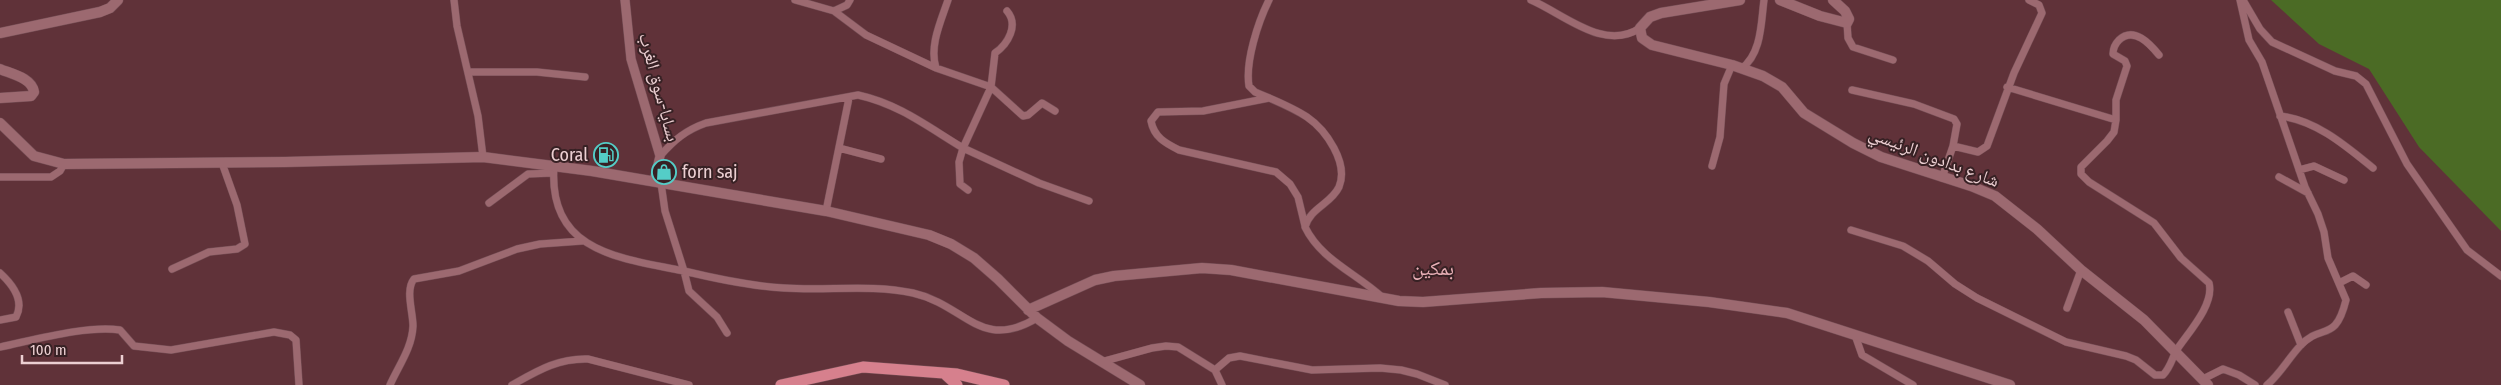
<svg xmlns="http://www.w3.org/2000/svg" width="2501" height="385" font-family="'Fira Sans Condensed','Noto Naskh Arabic',sans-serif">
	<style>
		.green { fill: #4b6b25 }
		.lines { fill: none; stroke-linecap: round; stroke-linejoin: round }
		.minor-casing { stroke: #764f56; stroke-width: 8 }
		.tertiary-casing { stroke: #764f56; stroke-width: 10 }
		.secondary-casing { stroke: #764f56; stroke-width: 11 }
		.primary-casing { stroke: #764f56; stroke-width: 12 }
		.minor { stroke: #9c6970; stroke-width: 7 }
		.tertiary { stroke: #9c6970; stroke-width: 9 }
		.secondary { stroke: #9c6970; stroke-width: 10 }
		.primary { stroke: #d6808d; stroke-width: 11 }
		.labels { text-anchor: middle; stroke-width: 4; stroke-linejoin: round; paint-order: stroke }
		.street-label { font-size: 18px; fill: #eccfd2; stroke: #372124 }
		.poi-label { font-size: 18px; fill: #eccfd2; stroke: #372124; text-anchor: end }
		.quarter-label { font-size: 20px; fill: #e9b0b7; stroke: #372124 }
	</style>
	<rect width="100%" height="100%" fill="#603239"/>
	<path class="green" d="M2271,0H2501V231L2419,147L2369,69L2319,44Z"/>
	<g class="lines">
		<defs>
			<path id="minor" d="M454,0L457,26L478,116L483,157
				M795,0L834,11L847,5L850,0
				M1269,0C1258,22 1245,62 1249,86L1255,92C1272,99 1292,107 1307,117C1326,130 1349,163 1339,187C1331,204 1310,208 1305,227C1321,260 1356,273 1382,297
				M1531,0C1564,14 1604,52 1640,28
				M2240,0L2249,40L2262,62L2305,187L2318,214L2324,232L2328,258L2346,300C2335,344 2322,322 2300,346C2288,359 2280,374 2267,385
				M2243,0L2260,29L2272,42L2335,71L2356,76L2366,84L2407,164L2467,250L2501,276
				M834,11L866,35L936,68L991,87L995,53C1008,44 1019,25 1007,11
				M1847,23L1848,38L1853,47L1893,60
				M936,68C929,46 941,21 948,0
				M1741,69C1762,54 1761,22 1764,0
				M469,72H537L585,77
				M1852,90L1914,104L1954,119L1957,124L1953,146
				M1269,98L1203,111L1158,112L1151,121C1154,137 1165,143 1179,150L1276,172L1290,184L1298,197L1305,226
				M2280,116C2316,120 2346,146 2373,168
				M2116,120V100L2127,66L2125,61L2113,54C2113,48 2115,44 2119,40C2134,26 2150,44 2159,55
				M839,148L881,159
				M660,156C674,140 686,130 706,123L858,95C899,104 928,127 963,148L991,87L1023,116L1028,115L1042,103L1055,111
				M554,166C548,251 617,258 684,271L689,291L717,317L727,333
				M1712,166L1720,137L1724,84L1732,65
				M2299,170L2314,166L2344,180
				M0,177H51L60,171L64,164
				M2279,177L2308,193
				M1942,178L1953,146L1978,152L1987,146L2014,73L2042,13L2039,5L2029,0
				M661,183L665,211L684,271C717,279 750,286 784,288C828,291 870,284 913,293C966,305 980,352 1037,318
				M968,190L960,184L959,162L963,148L1039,183L1089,201
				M489,203L528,174L553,173
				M826,211L849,98
				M1851,230L1903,246L1928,261L1955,284L1977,298L2066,342L2126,356L2136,360L2155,375H2163C2170,368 2172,359 2176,351C2186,335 2215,305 2209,283L2181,258L2154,223L2089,182L2081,174V167L2107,141L2114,132L2116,120L2007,87
				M172,269L209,252L237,249L245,244L237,205L222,163
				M0,273C12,284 25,300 16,317L0,320
				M2339,283L2353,276L2366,285
				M2067,308L2081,270
				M2288,312L2301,345
				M1855,335L1862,355L1913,385
				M0,347C34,340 87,325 120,330L134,346L171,350L274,332L290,335L296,340L299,385
				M1101,362L1152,348L1166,346L1178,347L1215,370L1222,385
				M1215,370L1229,358L1240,356L1312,370L1380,368L1401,370L1417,374L1445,385
				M2203,379L2223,369L2239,375L2255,385
				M390,385C399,365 412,348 413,326C413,312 405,290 414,279L459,271L517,249L540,244L582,241
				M512,385C537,371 558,358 588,359L689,385"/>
			<path id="tertiary" d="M625,0L631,59L660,156L654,181"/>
			<path id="secondary" d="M1740,0L1661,13L1650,17L1640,28L1642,38L1652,45L1732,65L1763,76L1782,87L1804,113L1853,143L1881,157L1971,186L1995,196L2037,229L2081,270L2144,320L2208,385
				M1780,0L1820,16L1847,23L1849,19L1845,11L1833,0
				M0,33L100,12L110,8L118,0
				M0,69C12,74 32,78 34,92L31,96L0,98
				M0,123L34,156L64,164L285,162L483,157L592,171L826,211L929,235L951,244L974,258L998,279L1037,318L1068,341L1140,385
				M1028,310L1095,280L1114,276L1202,268L1231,270L1399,301L1423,302L1541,293L1602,292L1709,302L1787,313L2010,385"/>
			<path id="primary" d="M945,374L957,385
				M781,385L863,367L957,374L1004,385"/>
		</defs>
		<use href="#minor" class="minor-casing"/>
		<use href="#tertiary" class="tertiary-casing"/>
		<use href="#secondary" class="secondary-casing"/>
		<use href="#primary" class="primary-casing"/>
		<use href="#minor" class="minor"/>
		<use href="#tertiary" class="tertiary"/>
		<use href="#secondary" class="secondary"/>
		<use href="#primary" class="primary"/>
	</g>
	<defs>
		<symbol id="fuel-ring" viewBox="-11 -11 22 22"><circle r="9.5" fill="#372124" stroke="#54cdc7" stroke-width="1.5"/><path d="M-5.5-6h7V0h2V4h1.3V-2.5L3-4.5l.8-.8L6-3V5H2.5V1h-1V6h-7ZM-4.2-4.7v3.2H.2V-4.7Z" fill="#54cdc7"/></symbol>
		<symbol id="shop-ring" viewBox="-11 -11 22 22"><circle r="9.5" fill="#372124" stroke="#54cdc7" stroke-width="1.5"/><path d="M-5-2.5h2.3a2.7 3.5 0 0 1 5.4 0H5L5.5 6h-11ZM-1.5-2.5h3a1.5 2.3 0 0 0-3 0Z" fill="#54cdc7"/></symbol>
	</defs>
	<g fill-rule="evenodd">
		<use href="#fuel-ring" x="592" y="141" width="28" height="28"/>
		<use href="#shop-ring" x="650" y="158" width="28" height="28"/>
	</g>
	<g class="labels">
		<g class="street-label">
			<text transform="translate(659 87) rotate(75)" y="6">بسايا-سوق الغرب</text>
			<text transform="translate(1934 157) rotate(21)" y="6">شارع بدادون الرئيسي</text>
		</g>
		<g class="poi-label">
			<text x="588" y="161">Coral</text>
			<text x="682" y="178" text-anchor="start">forn saj</text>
		</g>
		<g class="quarter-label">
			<text x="1433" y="275">بمكين</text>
		</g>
	</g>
	<path d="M22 355v8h100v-8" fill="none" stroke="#eccfd2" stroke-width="2.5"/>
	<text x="30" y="355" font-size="15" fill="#eccfd2" stroke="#372124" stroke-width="4" paint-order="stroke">100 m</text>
</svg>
